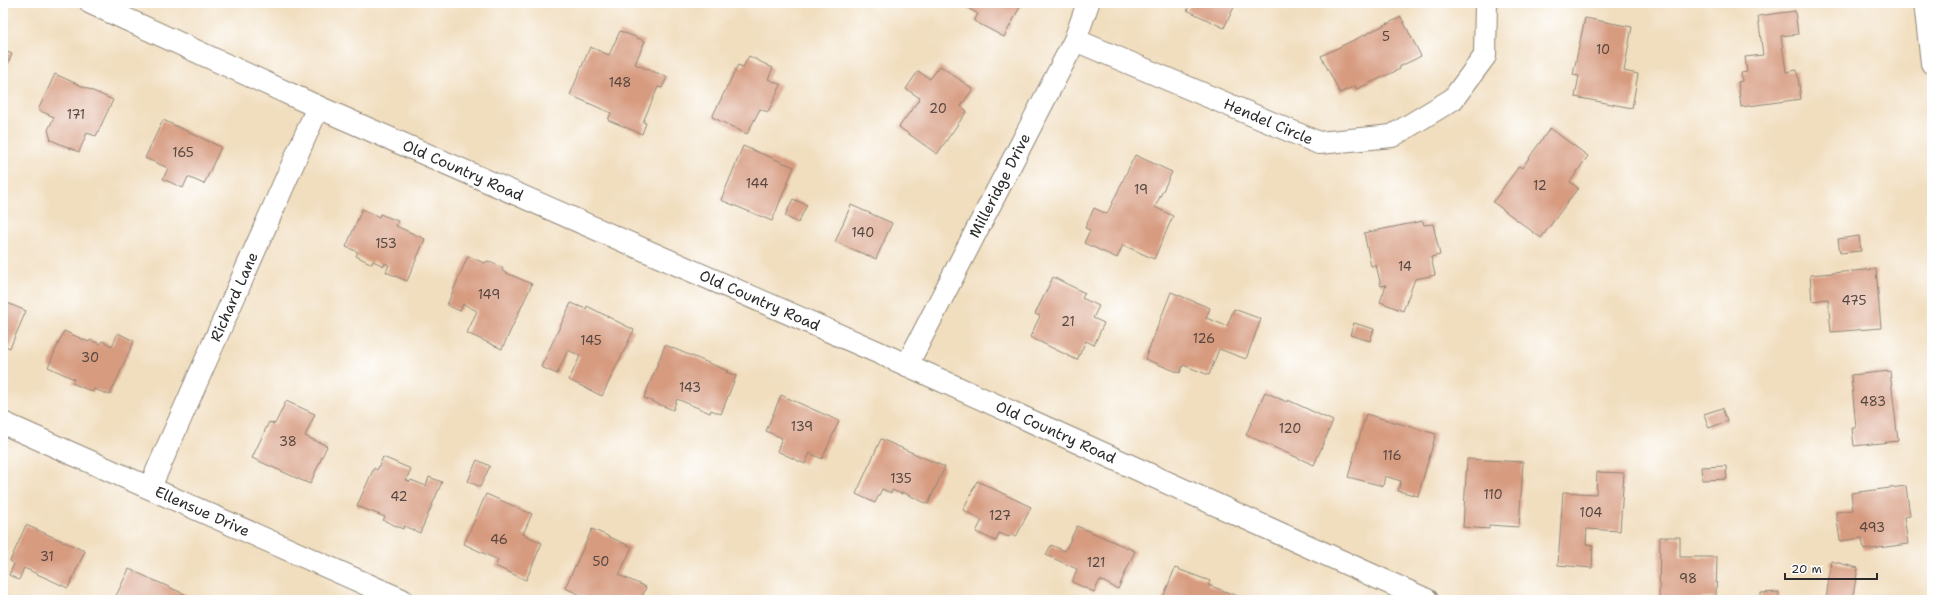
<svg xmlns="http://www.w3.org/2000/svg" width="1935" height="603" font-family="'Shantell Sans',sans-serif">
	<style>
		.building { fill: #d79b80 }
		.lines { fill: none; stroke-linecap: round; stroke-linejoin: round }
		.minor-casing { stroke: #8e8475; stroke-width: 24 }
		.minor { stroke: #fff; stroke-width: 22 }
		.labels { text-anchor: middle; stroke-width: 3; stroke-linejoin: round; paint-order: stroke }
		.number-label { font-size: 13px; fill: #564740 }
		.street-label { font-size: 15px; fill: #2b2b2b; stroke: #fff }
	</style>
	<rect width="100%" height="100%" fill="#fff"/>
	<filter id="ink" filterUnits="userSpaceOnUse"><feTurbulence type="fractalNoise" baseFrequency=".025" numOctaves="2"/><feDisplacementMap in="SourceGraphic" scale="8" xChannelSelector="R" yChannelSelector="G"/><feConvolveMatrix kernelMatrix="1 2 1 2 8 2 1 2 1" color-interpolation-filters="sRGB"/></filter>
	<filter id="wash" filterUnits="userSpaceOnUse"><feTurbulence type="fractalNoise" baseFrequency=".012" numOctaves="4" result="noise"/><feDisplacementMap in="SourceGraphic" scale="16" xChannelSelector="R" yChannelSelector="G"/><feGaussianBlur stdDeviation="0.9" result="paint"/><feColorMatrix in="noise" values="0 0 0 0 0 0 0 0 0 0 0 0 0 0 0 0 0 1.4 0 .05"/><feComposite in="paint" operator="in"/></filter>
	<g filter="url(#wash)">
		<rect width="100%" height="100%" fill="#f1debf"/>
		<g id="blocks">
			<path class="building" d="M959,3H1022L1004,37L974,21L978,14Z
				M1191,3H1236L1224,28L1187,10Z
				M1795,11L1798,34L1781,36L1786,72L1797,70L1801,99L1741,107L1738,82L1742,81L1741,73L1747,72L1745,57L1763,55L1758,16Z
				M1401,17L1421,56L1399,67L1400,69L1357,89L1355,86L1340,93L1321,56Z
				M1585,18L1632,27L1624,71L1638,74L1632,108L1575,97L1579,76L1573,75Z
				M620,31L645,41L635,64L667,77L662,88L658,87L643,122L646,123L642,134L608,120L611,113L570,95L590,47L609,55Z
				M3,50L12,54L3,75Z
				M749,56L773,68L768,79L781,85L768,112L760,109L747,134L712,117L738,65L743,67Z
				M940,66L973,89L961,106L967,111L937,154L899,127L920,98L906,89L918,71L930,79Z
				M55,74L113,100L96,136L87,133L79,152L51,140L48,130L54,117L38,110Z
				M163,120L221,147L204,184L188,177L183,188L163,179L168,168L145,158Z
				M1550,128L1588,156L1570,182L1578,188L1541,238L1493,202L1519,166L1522,168Z
				M743,146L794,167L772,221L721,200Z
				M1135,155L1172,172L1155,207L1173,216L1154,259L1123,245L1117,258L1084,243L1090,230L1085,228L1094,208L1107,214Z
				M793,199L807,205L798,223L785,216Z
				M851,205L892,223L876,259L835,242Z
				M362,209L379,217L380,214L398,221L396,226L425,239L407,281L386,272L389,265L385,263L384,266L373,261L372,264L356,256L358,252L346,247Z
				M1423,221L1424,225L1433,224L1440,255L1431,257L1435,275L1415,279L1403,311L1380,302L1386,285L1381,286L1376,265L1371,266L1364,233Z
				M1859,236L1861,251L1840,253L1838,239Z
				M468,256L484,263L488,261L503,268L502,271L532,284L502,349L467,333L477,311L463,304L460,311L447,305Z
				M1876,269L1881,328L1831,332L1828,299L1812,301L1810,275Z
				M1053,277L1085,293L1082,298L1099,306L1093,318L1104,323L1094,345L1086,341L1077,360L1030,337L1040,316L1035,314Z
				M1171,292L1210,308L1206,318L1227,326L1234,309L1261,319L1246,359L1219,349L1209,375L1183,365L1180,373L1145,359Z
				M3,301L26,311L10,348L3,345Z
				M571,303L586,309L587,306L634,330L602,396L569,380L580,356L568,350L557,374L541,367Z
				M1354,323L1374,329L1370,341L1350,335Z
				M64,331L89,342L90,340L100,344L102,341L112,346L118,333L134,341L110,395L94,389L93,392L72,383L74,379L48,367Z
				M665,345L728,371L726,372L736,376L721,414L711,410L710,413L677,399L673,410L644,398Z
				M1890,371L1898,441L1854,446L1852,428H1856L1851,375Z
				M1265,392L1287,402L1288,400L1333,421L1314,465L1246,435Z
				M781,395L839,421L822,459L810,453L805,464L777,451L782,438L766,431Z
				M286,401L315,414L305,436L327,446L310,484L252,458L269,422L275,424Z
				M1722,408L1727,421L1709,428L1704,414Z
				M1366,414L1436,434L1418,496L1398,491L1401,481L1385,476L1383,486L1348,477Z
				M881,439L945,467L928,504L902,492V494L892,490L891,493L882,489L875,503L856,494Z
				M383,457L411,469L406,480L410,482L411,480L426,486L429,477L442,482L420,533L404,526L403,529L383,520L385,517L357,506L374,468L377,470Z
				M1467,459L1523,462L1519,527L1489,525V529L1463,527Z
				M477,460L490,466L480,487L468,481Z
				M1726,466L1727,479L1702,480L1701,467Z
				M1597,472L1624,473L1620,531L1587,529L1586,544L1593,545L1592,568L1558,565L1563,492L1596,494Z
				M977,481L1031,507L1016,537L1010,534L1009,537L999,533L996,541L976,532L982,520L963,510Z
				M1906,486L1910,516L1904,517L1908,544L1864,550L1862,538L1840,541L1836,512L1853,510L1851,493Z
				M486,494L532,514L523,534L542,543L526,580L495,566L498,560L464,544Z
				M26,525L85,551L68,588L24,568L19,580L9,575L14,564L10,561Z
				M1077,526L1135,551L1118,589L1100,580L1094,592L1072,582L1077,569L1046,555L1051,545L1065,551Z
				M592,529L632,547L619,575L646,587L641,600H592L565,588Z
				M1660,537H1680V557H1717L1716,598L1659,600Z
				M1831,561L1858,568L1852,600H1826Z
				M1175,568L1210,581L1208,585L1240,597L1239,600H1162Z
				M129,569L191,597L190,600H114Z
				M1779,592V600H1761V593Z"/>
		</g>
	</g>
	<g filter="url(#ink)">
		<use href="#blocks" fill-opacity="0" stroke="#8e8475" stroke-width="1"/>
		<g class="lines">
			<defs>
				<g id="minor">
					<path id="s1" d="M91,3L318,107L907,365L1427,600"/>
					<path d="M1925,3L1932,63"/>
					<path id="s2" d="M1075,40L1319,143L1392,136L1453,99L1485,56L1486,3"/>
					<path id="s3" d="M907,365L1075,40L1088,3"/>
					<path id="s4" d="M3,423L402,600"/>
					<path id="s5" d="M150,487L318,107"/>
				</g>
			</defs>
			<use href="#minor" class="minor-casing"/>
			<use href="#minor" class="minor"/>
		</g>
	</g>
	<g class="labels">
		<g class="number-label">
			<text x="1386" y="41">5</text>
			<text x="1603" y="54">10</text>
			<text x="620" y="87">148</text>
			<text x="938" y="113">20</text>
			<text x="76" y="119">171</text>
			<text x="183" y="157">165</text>
			<text x="757" y="188">144</text>
			<text x="1540" y="190">12</text>
			<text x="1141" y="194">19</text>
			<text x="863" y="237">140</text>
			<text x="386" y="248">153</text>
			<text x="1405" y="271">14</text>
			<text x="489" y="299">149</text>
			<text x="1854" y="305">475</text>
			<text x="1068" y="326">21</text>
			<text x="1204" y="343">126</text>
			<text x="591" y="345">145</text>
			<text x="90" y="362">30</text>
			<text x="690" y="392">143</text>
			<text x="1873" y="406">483</text>
			<text x="802" y="431">139</text>
			<text x="1290" y="433">120</text>
			<text x="288" y="446">38</text>
			<text x="1392" y="460">116</text>
			<text x="901" y="483">135</text>
			<text x="1493" y="499">110</text>
			<text x="399" y="501">42</text>
			<text x="1591" y="517">104</text>
			<text x="1000" y="520">127</text>
			<text x="1872" y="532">493</text>
			<text x="499" y="544">46</text>
			<text x="47" y="561">31</text>
			<text x="601" y="566">50</text>
			<text x="1096" y="567">121</text>
			<text x="1688" y="583">98</text>
		</g>
		<g class="street-label">
			<text dy="5" stroke="none"><textPath href="#s2" startOffset="210">Hendel Circle</textPath></text>
			<text dy="5" stroke="none"><textPath href="#s1" startOffset="408">Old Country Road</textPath></text>
			<text dy="5" stroke="none"><textPath href="#s3" startOffset="202">Milleridge Drive</textPath></text>
			<text dy="5" stroke="none"><textPath href="#s5" startOffset="208">Richard Lane</textPath></text>
			<text dy="5" stroke="none"><textPath href="#s1" startOffset="732">Old Country Road</textPath></text>
			<text dy="5" stroke="none"><textPath href="#s1" startOffset="1056">Old Country Road</textPath></text>
			<text dy="5" stroke="none"><textPath href="#s4" startOffset="218">Ellensue Drive</textPath></text>
		</g>
	</g>
	<rect width="1935" height="603" fill="none" stroke="#fff" stroke-width="16"/>
	<path d="M1785 573v6h92v-6" fill="none" stroke="#2b2b2b" stroke-width="2"/>
	<text x="1791" y="573" font-size="12" fill="#2b2b2b" stroke="#ffffff" stroke-width="3" paint-order="stroke">20 m</text>
</svg>
